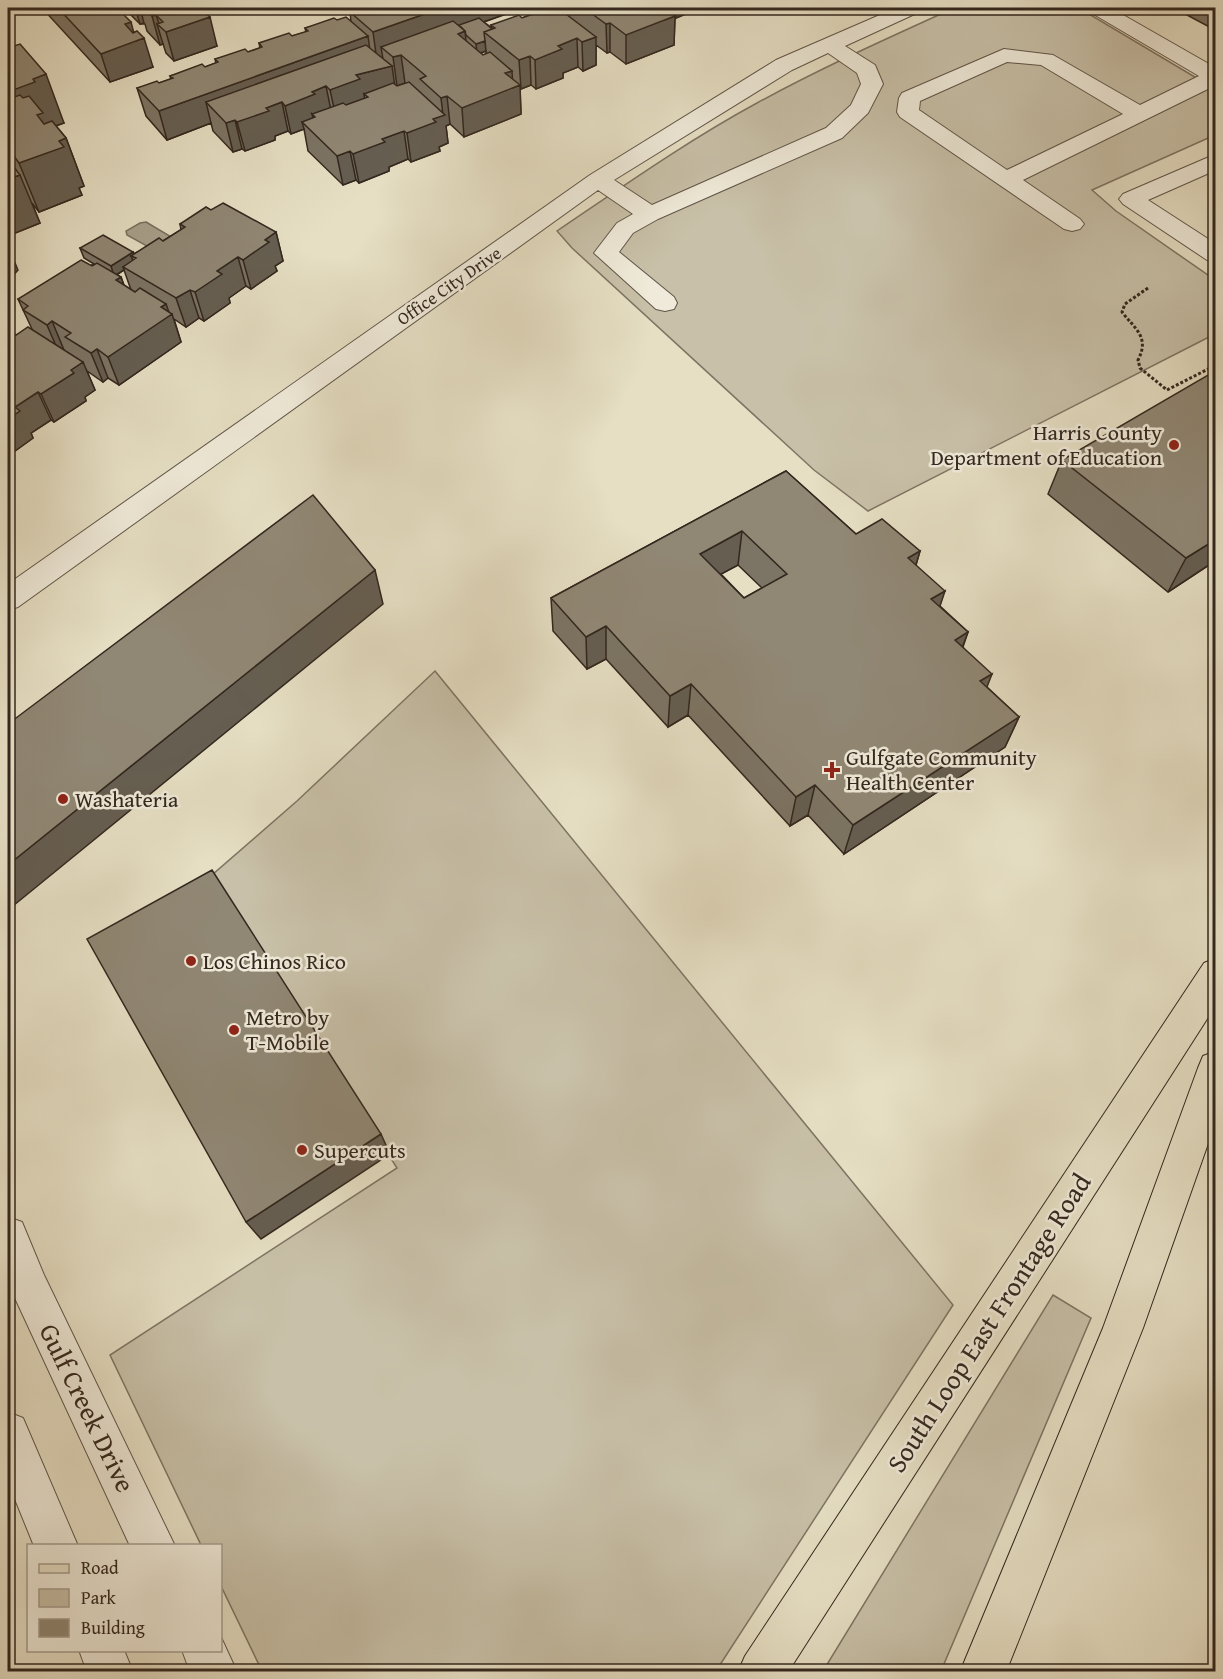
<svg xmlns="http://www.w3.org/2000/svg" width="1223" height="1679" font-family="'Gentium Book Plus',serif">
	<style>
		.green { fill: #c8c0a8; stroke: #7e7463; stroke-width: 1.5 }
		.water { fill: #a9a08c; stroke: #7a7060; stroke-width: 1.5 }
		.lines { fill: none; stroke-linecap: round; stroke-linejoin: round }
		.minor-casing { stroke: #605548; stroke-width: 2 }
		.major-casing { stroke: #33271e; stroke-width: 2 }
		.highway-casing { stroke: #33271e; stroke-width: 2 }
		.path { stroke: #33271e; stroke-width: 3; stroke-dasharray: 3 2; stroke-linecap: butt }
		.minor { fill: #efead9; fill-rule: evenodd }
		.major { fill: #e6dfc4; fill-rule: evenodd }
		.highway { fill: #e6dfc4; fill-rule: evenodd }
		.wall { fill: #7c7464; stroke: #33271e; stroke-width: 1.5; fill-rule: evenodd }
		.shaded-wall { fill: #655e51; stroke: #33271e; stroke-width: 1.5 }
		.building { fill: #908774; stroke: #33271e; stroke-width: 1.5; fill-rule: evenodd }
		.poi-dot { fill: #8f2418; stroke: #efead9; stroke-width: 2 }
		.labels { text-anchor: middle; stroke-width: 5; stroke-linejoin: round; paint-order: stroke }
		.far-street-label { font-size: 18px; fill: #33271e; stroke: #efead9 }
		.poi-label { font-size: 22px; fill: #33271e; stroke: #efead9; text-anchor: start }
		.near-street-label { font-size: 27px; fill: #33271e; stroke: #efead9 }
	</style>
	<rect width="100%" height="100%" fill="#e6dfc4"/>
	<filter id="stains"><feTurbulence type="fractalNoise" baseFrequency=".00333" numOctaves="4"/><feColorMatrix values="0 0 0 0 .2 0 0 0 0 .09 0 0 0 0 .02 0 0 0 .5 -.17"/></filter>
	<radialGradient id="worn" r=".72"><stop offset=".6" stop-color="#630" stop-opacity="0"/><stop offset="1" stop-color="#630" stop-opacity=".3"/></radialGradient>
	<path class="green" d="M954,8H1079L1215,89V135L1092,190L1116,211L1215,280V334L868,511L814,470L572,248L557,231C622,187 687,141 757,103C821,68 888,38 954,8Z
		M435,671L953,1305L716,1671H262L221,1586L220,1546L201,1545L110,1355L397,1168L212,875L297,801Z
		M1053,1295L1091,1318L941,1671H823Z"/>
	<path class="water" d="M146,222L173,238L154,250L127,235L126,231L140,223Z"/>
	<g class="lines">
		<defs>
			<path id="minor" d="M896,8H922L919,12L845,46L875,65L883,84L868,113L842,138L658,219L633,233L619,252L674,297L677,303L674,309L665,311L656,309L594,253L617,223L633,214L598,190L18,607L8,610V584L590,175L776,60ZM828,53L857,73L861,84L851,105L826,128L652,205L614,180L792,70Z
				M1087,8H1111L1216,68V85L1023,180L1080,219L1084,224L1080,229L1072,231L1064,229L900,117L897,112L899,98L902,93L1004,49L1053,55L1140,105L1199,76L1090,12ZM1007,62L1041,65L1123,114L1007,170L919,110L920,101Z
				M1216,154V170L1148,200L1216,244V262L1207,260L1123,204L1119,199L1123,194Z
				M8,1217L22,1222L44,1275L175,1546H130L8,1283Z
				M8,1412L23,1418L78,1546H34L8,1482Z
				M220,1635L237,1672H190L182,1650H220Z
				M79,1650H124L133,1672H87Z"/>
			<path id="major" d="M1216,958V1005L788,1672H738L745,1656L1204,963Z"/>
			<path id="highway" d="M1216,1051V1121L1143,1328L1006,1672H960L1103,1328L1198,1068L1203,1056Z"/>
		</defs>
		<use href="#minor" class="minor-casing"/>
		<use href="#major" class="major-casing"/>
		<use href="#highway" class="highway-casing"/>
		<path class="path" d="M1148,288L1125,304L1122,312C1135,329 1150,337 1138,360L1140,368L1167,390L1216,365"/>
		<use href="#minor" class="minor"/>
		<use href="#major" class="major"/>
		<use href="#highway" class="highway"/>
	</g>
	<path class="wall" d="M42,8H110L112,11L134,32L153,67L110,82Z
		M126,8H200L217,46L174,61L166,53L163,44L160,45L147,31L145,24H140L127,11Z
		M357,8H523L484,22L492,28L491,25L522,18L538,12V8H698V9L676,18L675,17L674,45L626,64L610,52L607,53L596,45V65L583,71L578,67L563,73V78L536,89L531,85L521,89L520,88L521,114L464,137L450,124L446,126L448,143L439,147L440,151L411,162L408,159L389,167V171L359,183L356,180L343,185L308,151L304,129L291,134L288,131L275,136V140L245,151L242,149L233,152L213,131L211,123L167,140L146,116L137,88L159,83L171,79L170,76L205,67L216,63L215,59L248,52L260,48L259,43L292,36L306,32L305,28L337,20L351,22L350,12L357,9ZM486,51V54L483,55L481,53Z
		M1174,8H1215V30Z
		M8,48L64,123L56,126L66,138L84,186L79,188L82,195L39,212L32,203L40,223L8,236Z
		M211,210L276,232L283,261L275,266L277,271L251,289L246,286L229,298L230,303L204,321L199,318L186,327L174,319L181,342L119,385L108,378L103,382L87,371L95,390L85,397L86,401L54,422L51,420L31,433L33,438L8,456L16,335L32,329L18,299L94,264L84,258L80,248L133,252V254L163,241L181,230L180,224ZM124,270L131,290L124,285L121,277L117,275Z
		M1062,460L1215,561L1168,592L1048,494Z
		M786,471L856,534L920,551L916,565L940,606L968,632L963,647L987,687L1019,717L1005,747L844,854L808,815L790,826L688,715L668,727L606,659L587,669L553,631L551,598ZM738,565L762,588L744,598L721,574Z"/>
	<path class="shaded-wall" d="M135,8H140L144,23L140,24Z
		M442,8H523L460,30L381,47L383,59L377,61L373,32Z
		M659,8H665V20L675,16L674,45L626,64V35Z
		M668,8H672V15L668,16Z
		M676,8H698V9L676,18Z
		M156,15L160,26L157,24L163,44L160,45L152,16Z
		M210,17L217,46L174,61L166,32Z
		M131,22L136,41L144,38L153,67L110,82L101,54L125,24Z
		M610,23V52L607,53L606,24Z
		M465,31L468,60L458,34Z
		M368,36L372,65L206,102L211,123L167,140L159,111Z
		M596,37V65L583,71L582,42Z
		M577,38L578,67L563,73V78L536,89L535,60L558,46Z
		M485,41L486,51L477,54L476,44Z
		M401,55L405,83L397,86L393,57Z
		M530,56L531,85L521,89L519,60Z
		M392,66L396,94L368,97L364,94L365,103L336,118L330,90L356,75Z
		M512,71L513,88L520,85L521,114L464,137L462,108L505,73Z
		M46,74L64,123L52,127L59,141L66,138L84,186L79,188L82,195L39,212L19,163L8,103V92L33,79Z
		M326,86L332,115L315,117L312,114L315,125L302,122L304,129L291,134L285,106L312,92Z
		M447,96L450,124L446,126L448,143L439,147L440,151L411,162L407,133L433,119L443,115L441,98Z
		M282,102L288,131L275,136V140L245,151L237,122L266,108Z
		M235,120L242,149L233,152L226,123Z
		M404,131L408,159L389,167V171L359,183L353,154L382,139Z
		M350,151L356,180L343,185L337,156Z
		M20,175L40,223L8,236V179Z
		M276,232L283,261L275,266L277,271L251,289L243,260L265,240Z
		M8,246L18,270L8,281Z
		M133,252L134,257L131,256L134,263L123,267L124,270L114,276L111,266Z
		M238,257L246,286L229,298L230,303L204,321L195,292L217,271Z
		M121,277L131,306L116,280Z
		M190,290L199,318L186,327L176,298Z
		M166,304L170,315L172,314L181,342L119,385L108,357L161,307Z
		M52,321L64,350L59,353L47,325Z
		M97,349L108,378L103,382L91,353Z
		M83,362L95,390L85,397L86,401L54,422L41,394L71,370Z
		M38,392L51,420L31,433L33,438L8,456V419L15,407Z
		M742,531L738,565L697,587L700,554Z
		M1215,540V561L1168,592L1186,558Z
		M920,551L910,585L908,558Z
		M375,570L383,604L8,910V865Z
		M945,591L934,624L931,599Z
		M606,626V659L587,669L586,637Z
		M968,632L956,664L955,640Z
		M992,674L980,705V681Z
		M691,684L688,715L668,727L670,696Z
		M1019,717L1005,747L844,854L853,825Z
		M815,785L808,815L790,826L796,797Z
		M381,1134L390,1154L261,1239L246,1222Z"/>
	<path class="building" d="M58,8H108L112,11L118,9L131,22L125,24L133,33L137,31L144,38L101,54Z
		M144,8H200L210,17L166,32L157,24L163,22L156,15L152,16Z
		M359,8H442L373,32L350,12L360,8Z
		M538,8H558L596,37L582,42L577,38L558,46L562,49L535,60L530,56L519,60L484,32L495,28L491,25L519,15L522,18L542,11Z
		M584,8H663L675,16L626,35L610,23L606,24Z
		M346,17L368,36L159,111L137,88L157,81L159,83L173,78L170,76L202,64L205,67L218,62L215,59L245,49L248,52L262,47L259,43L289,33L292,36L308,31L305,28L334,18L337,20Z
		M479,18L492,29L484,32L485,41L476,44L466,35L465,31L459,25Z
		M453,21L465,31L458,34L483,55L490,52L512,71L505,73L520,85L462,108L447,96L441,98L420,79L426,76L401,55L393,57L381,47Z
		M20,44L46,74L33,79L35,82L8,92V48Z
		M366,45L392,66L356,75L360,79L330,90L326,86L312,92L315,94L285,106L282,102L266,108L269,111L237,122L235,120L226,123L206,102Z
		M409,82L445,115L433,119L436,122L407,133L404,131L382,139L385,142L353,154L350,151L337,156L302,122L315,117L312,114L343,103L346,105L368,97L364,94L393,83L397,86Z
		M20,95L23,98L29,96L43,113L37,115L44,124L52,121L66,138L59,141L64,147L19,163L8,148V99Z
		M8,159L20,175L8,179Z
		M223,203L276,232L265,240L269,242L243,260L238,257L217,271L222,274L195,292L190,290L176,298L123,267L136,258L131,256L159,238L163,241L185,227L180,224L206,207L211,210Z
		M103,235L133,252L111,266L80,248Z
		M81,260L92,266L97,263L121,277L116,280L135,292L140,288L166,304L161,307L172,314L108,357L97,349L91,353L65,337L71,333L52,321L47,325L23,310L28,306L18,299Z
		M28,327L83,362L71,370L74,373L41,394L38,392L15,407L20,411L8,419V334L11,332L16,335Z
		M1215,371V540L1186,558L1062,460Z
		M786,471L856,534L882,519L920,551L908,558L945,591L931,599L968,632L955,640L992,674L980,681L1019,717L853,825L815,785L796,797L691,684L670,696L606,626L586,637L551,598ZM742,531L787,574L744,598L700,554Z
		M313,495L375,570L8,865V724Z
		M212,870L381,1134L246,1222L87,939Z"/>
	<g class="poi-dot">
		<circle cx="1174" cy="445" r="6"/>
		<path d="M829 761h6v6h6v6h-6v6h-6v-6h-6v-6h6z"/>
		<circle cx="63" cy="799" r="6"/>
		<circle cx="191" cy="961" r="6"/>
		<circle cx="234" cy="1030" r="6"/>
		<circle cx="302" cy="1150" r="6"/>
	</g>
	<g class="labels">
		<g class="far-street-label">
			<text transform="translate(449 286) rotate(-35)" y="6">Office City Drive</text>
		</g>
		<g class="poi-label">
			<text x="1162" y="440" text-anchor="end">Harris County<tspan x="1162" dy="25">Department of Education</tspan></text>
			<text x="846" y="765">Gulfgate Community<tspan x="846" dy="25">Health Center</tspan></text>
			<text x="75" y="807">Washateria</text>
			<text x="203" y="969">Los Chinos Rico</text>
			<text x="246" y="1025">Metro by<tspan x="246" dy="25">T-Mobile</tspan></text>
			<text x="314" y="1158">Supercuts</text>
		</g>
		<g class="near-street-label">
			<text transform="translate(989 1323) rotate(-57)" y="9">South Loop East Frontage Road</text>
			<text transform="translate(87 1408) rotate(64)" y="9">Gulf Creek Drive</text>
		</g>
	</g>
	<rect width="1223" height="1679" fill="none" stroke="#e6dfc4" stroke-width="30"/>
	<rect x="9" y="9" width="1205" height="1661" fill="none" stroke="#33271e" stroke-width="3"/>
	<rect x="15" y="15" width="1193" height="1649" fill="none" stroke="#33271e" stroke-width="1.5"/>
	<rect x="27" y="1544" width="195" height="108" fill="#efead9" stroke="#a49c8e" stroke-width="1.5"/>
	<rect x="39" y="1564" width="30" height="9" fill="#e6dfc4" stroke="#a49c8e" stroke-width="1.5"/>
	<text x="81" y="1574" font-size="18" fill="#33271e">Road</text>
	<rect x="39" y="1589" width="30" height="18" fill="#c8c0a8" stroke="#a49c8e" stroke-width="1.5"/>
	<text x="81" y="1604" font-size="18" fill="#33271e">Park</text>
	<rect x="39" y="1619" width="30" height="18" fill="#908774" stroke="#a49c8e" stroke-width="1.5"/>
	<text x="81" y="1634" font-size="18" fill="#33271e">Building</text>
	<rect width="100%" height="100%" filter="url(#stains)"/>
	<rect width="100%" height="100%" fill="url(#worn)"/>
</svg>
